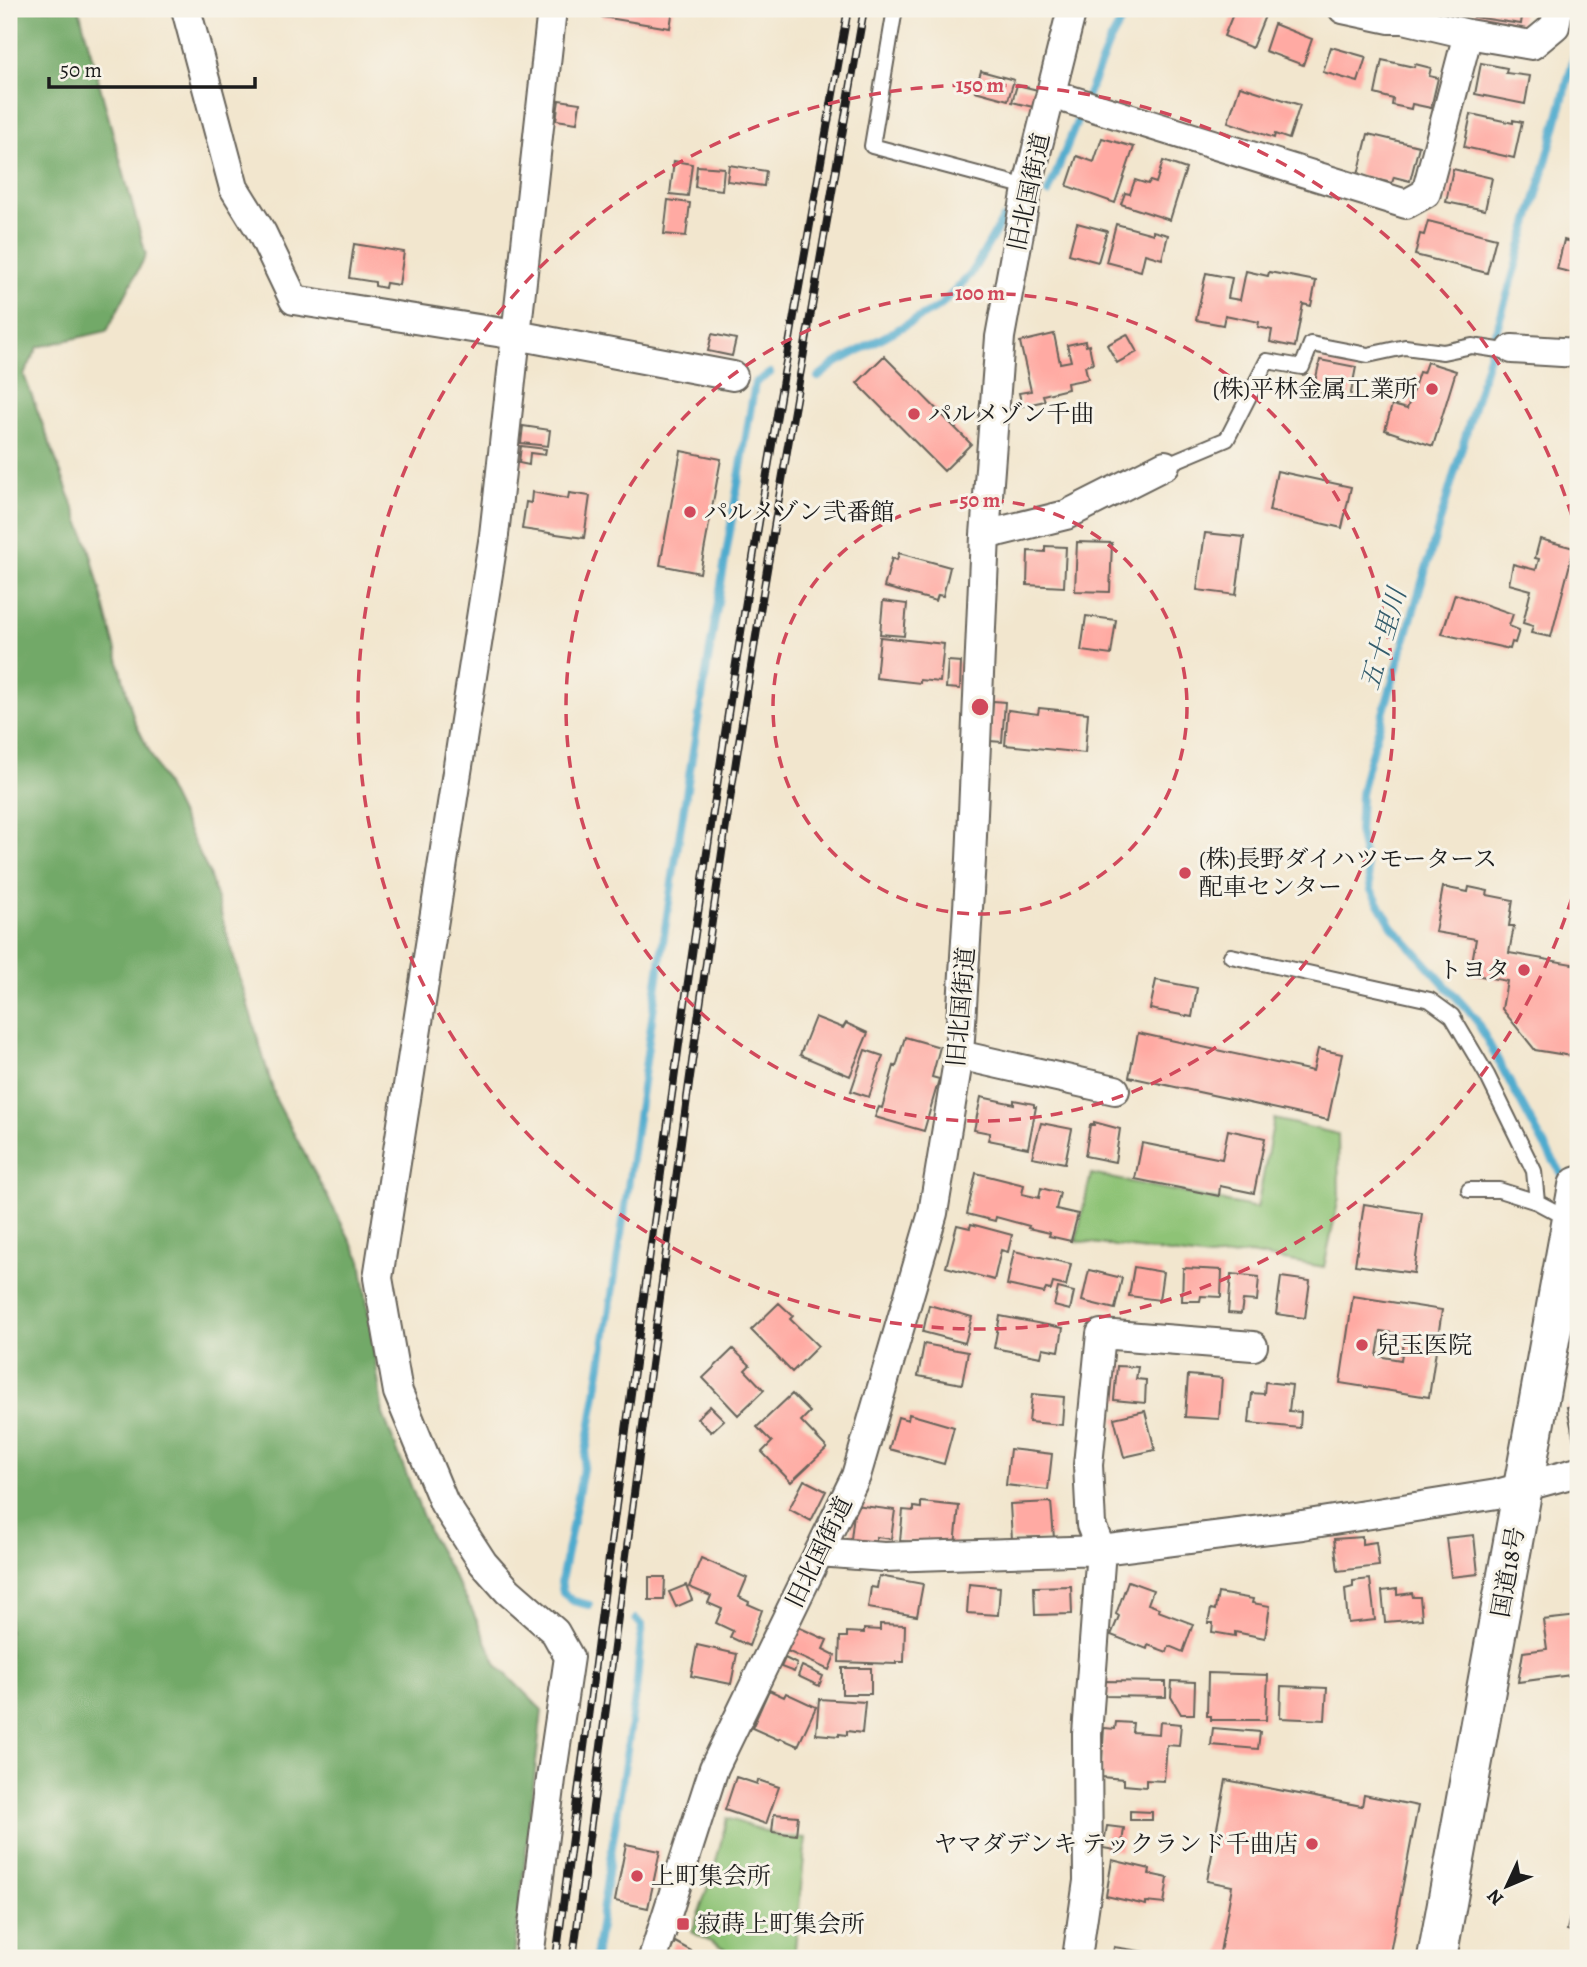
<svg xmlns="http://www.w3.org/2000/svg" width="1587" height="1967" font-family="Alegreya,'Noto Serif JP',serif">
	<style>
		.green { fill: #8ec376; stroke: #557049; stroke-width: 2 }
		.forest { fill: #72a967; stroke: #476242; stroke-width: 2 }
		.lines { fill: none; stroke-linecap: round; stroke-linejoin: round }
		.stream { stroke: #50abce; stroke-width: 8 }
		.building { fill: #ffaaa3; fill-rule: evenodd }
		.service-casing { stroke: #67635a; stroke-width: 18 }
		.minor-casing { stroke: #67635a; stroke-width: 32 }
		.trunk-casing { stroke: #67635a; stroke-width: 42 }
		.service { stroke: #fff; stroke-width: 14 }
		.minor { stroke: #fff; stroke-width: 28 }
		.trunk { stroke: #fff; stroke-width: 38 }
		.rail-casing { stroke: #1c1c1c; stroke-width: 8 }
		.rail { stroke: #f7f3e8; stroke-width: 5; stroke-dasharray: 16; stroke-linecap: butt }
		.ring { fill: none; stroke: #d1495b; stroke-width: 3.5; stroke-dasharray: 12 9 }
		.poi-dot { fill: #d1495b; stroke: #f7f3e8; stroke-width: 2.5 }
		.labels { text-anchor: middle; stroke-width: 6; stroke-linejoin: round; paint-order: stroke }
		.street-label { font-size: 24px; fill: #1c1c1c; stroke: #f7f3e8 }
		.poi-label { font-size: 24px; fill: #1c1c1c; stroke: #f7f3e8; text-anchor: start }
		.water-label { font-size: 26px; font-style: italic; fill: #335c6c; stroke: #f7f3e8 }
		.centre { fill: #d1495b; stroke: #f7f3e8; stroke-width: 3.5 }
		.ring-label { font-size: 21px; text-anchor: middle; font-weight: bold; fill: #d1495b; stroke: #f7f3e8; stroke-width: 6; stroke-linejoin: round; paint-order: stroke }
	</style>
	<rect width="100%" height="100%" fill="#f7f3e8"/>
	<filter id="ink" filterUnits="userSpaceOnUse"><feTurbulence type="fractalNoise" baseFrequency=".0143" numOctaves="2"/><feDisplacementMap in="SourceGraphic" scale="14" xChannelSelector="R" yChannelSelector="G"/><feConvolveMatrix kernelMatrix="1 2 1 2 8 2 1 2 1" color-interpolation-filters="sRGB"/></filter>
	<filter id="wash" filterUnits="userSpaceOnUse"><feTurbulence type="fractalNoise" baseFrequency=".00686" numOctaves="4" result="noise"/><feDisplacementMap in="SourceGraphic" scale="28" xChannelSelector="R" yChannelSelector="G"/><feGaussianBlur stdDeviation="1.57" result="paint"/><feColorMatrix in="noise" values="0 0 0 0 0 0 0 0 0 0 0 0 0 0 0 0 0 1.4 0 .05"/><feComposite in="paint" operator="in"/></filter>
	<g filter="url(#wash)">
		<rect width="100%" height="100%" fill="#f2e6ce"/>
		<path class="green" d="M1274,1119L1338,1134L1339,1198L1324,1267L1250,1254L1209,1258L1076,1241L1091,1174L1257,1208Z
			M727,1818L781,1837L806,1838L794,1958H740L692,1932L715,1866Z"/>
		<path class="forest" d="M9,9H79L146,255L107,331L38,347L24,375L89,547L134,720L209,873L276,1100L361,1260L383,1414L429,1532L472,1610L497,1665L542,1710L514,1958H9Z"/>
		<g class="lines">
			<path class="stream" d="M1048,193L1109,43L1128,9
				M818,377L836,363L939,307L971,274L1003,219
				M1568,1184L1545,1147L1475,1018L1392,926L1371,890L1359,831L1361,794L1367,768L1542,177L1578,42
				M589,1605L573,1601L563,1593L561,1581C609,1352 636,1120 671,889C697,720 727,551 755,383L770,373
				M595,1958L636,1691L642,1626L636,1619"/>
		</g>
		<g id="blocks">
			<path class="building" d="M603,9H673L670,28L602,17Z
				M1235,9H1260L1267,11L1252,48L1224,36Z
				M1452,9H1465L1464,14L1452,12Z
				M1476,9H1523L1521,24L1474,17Z
				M1274,24L1312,39L1303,65L1265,51Z
				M1331,47L1366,57L1358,82L1323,72Z
				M1382,60L1414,67L1415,64L1431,68L1429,76L1438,78L1431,108L1412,104L1411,109L1392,105L1393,99L1375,94Z
				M1481,63L1507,68L1506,73L1530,76L1525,104L1475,94Z
				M981,71L1014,80L1008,100L975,91Z
				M1017,85L1038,90L1033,107L1012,102Z
				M1240,86L1300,105L1289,139L1275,134L1274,138L1228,122Z
				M559,100L580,103L577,123L556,120Z
				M1471,114L1513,123V120L1522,122L1514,158L1464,147Z
				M1368,134L1419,146L1410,181L1394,177L1392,183L1358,175Z
				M1102,138L1134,147L1115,203L1067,186L1077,156L1094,162Z
				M674,161L692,164L688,196L670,194Z
				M1163,161L1186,169L1170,220L1121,204L1125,193L1130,194L1135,180L1148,184L1150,181L1156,183Z
				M729,165L766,171L764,186L727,181Z
				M697,166L724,168L722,190L695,187Z
				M1453,169L1492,178L1485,210L1446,202Z
				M668,200L690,203L686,236L664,234Z
				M1428,221L1496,238L1487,273L1415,255L1420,234L1424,235Z
				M1077,223L1107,231L1098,262L1069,254Z
				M1116,224L1153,234V231L1168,235L1162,259L1145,254L1141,271L1106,262Z
				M1573,235L1578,237V274L1557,269L1564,240L1571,242Z
				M354,244L404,252L399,285L386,283L385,288L375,286V282L349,278Z
				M1246,271L1268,276L1269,272L1316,281L1311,306L1303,304L1295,347L1270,342L1272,330L1258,327L1259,322L1225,315L1223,325L1196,320L1206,273L1232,278L1228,298L1240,300Z
				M712,334L736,339L732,356L708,351Z
				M1054,334L1060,363L1071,361L1067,345L1085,341L1086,346L1089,345L1093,364L1085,366L1088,379L1067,383L1068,389L1043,395L1045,401L1022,406L1019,393L1031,391L1020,342Z
				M1127,334L1137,352L1117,363L1107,345Z
				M884,356L971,444L944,471L857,383Z
				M1320,360L1356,367L1350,398L1309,390L1311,381L1315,382Z
				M1427,362L1456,371L1433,446L1385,430L1392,405L1407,409L1419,372L1423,373Z
				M523,426L550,430L548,446L521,443Z
				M521,446L546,449L545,455L530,453L529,465L519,463Z
				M681,451L721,459L700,573L660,565Z
				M1277,471L1351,487L1342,528L1269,511Z
				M532,492L568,499L569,493L590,496L584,538L522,529L526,502L531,503Z
				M1205,533L1244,537L1236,595L1197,590Z
				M1540,539L1574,548L1551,637L1531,633L1533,626L1523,623L1531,590L1509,584L1513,564L1536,570L1539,559L1535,558Z
				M1077,542L1112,543L1110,592L1075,591Z
				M1045,546L1066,547L1064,587L1027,585L1028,551L1045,552Z
				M899,553L950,567L943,596L938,595L936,601L884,587L892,558L897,560Z
				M1455,594L1513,614L1509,626L1519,630L1515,643L1512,642L1510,649L1442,634Z
				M883,601L907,604L904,636L880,634Z
				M1086,616L1116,620L1111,655L1081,651Z
				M880,637L944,644L940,682L920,680V683L876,678Z
				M948,661L961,662L960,689L946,688Z
				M993,701L1005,702L1002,742L990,741Z
				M1039,708L1088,713L1085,753L1005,745L1008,710L1038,714Z
				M1443,887L1468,892L1469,887L1488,891L1487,895L1513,900L1509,926H1514L1509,953L1578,965V1019L1572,1056L1535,1050L1502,1009L1507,981L1470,974L1476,939L1435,932Z
				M1156,980L1197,988L1192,1017L1150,1009Z
				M815,1017L843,1028L846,1023L868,1033L850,1076L800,1055Z
				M1138,1033L1313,1071L1318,1049L1342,1054L1328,1120L1129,1077Z
				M905,1037L940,1047L932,1077L939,1079L924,1131L875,1117L879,1107L882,1108L894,1066L896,1067Z
				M865,1050L883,1056L869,1097L851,1091Z
				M981,1097L1014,1104V1100L1034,1104V1107H1036L1028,1148L988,1140L990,1133L974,1130Z
				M1094,1122L1120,1129L1115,1162L1085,1156L1090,1125H1094Z
				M1041,1123L1072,1129L1065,1163L1032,1157Z
				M1228,1130L1265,1138L1254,1193L1220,1186L1219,1196L1135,1179L1142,1143L1222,1159Z
				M976,1173L1024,1185L1022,1194L1039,1198L1041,1188L1060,1193L1056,1209L1078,1214L1071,1241L1049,1236L1050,1233L1028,1228L1029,1226L996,1217L995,1221L967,1214Z
				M1364,1204L1422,1213L1414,1273L1355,1265Z
				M971,1224L1012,1235L1008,1252L1001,1250L994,1280L946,1267L957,1225L970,1228Z
				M1014,1251L1071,1264L1066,1286L1053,1283L1051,1290L1046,1289L1044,1293L1007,1285Z
				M1134,1267L1163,1272L1159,1300L1129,1296Z
				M1183,1268L1222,1270L1221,1297L1201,1296L1200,1301H1182Z
				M1089,1270L1122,1278L1115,1309L1082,1301Z
				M1231,1274L1259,1277L1257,1301L1243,1300L1241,1314L1228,1313Z
				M1281,1277L1310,1281L1305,1318L1276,1314Z
				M1058,1288L1074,1292L1070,1310L1054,1306Z
				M1353,1296L1442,1310L1429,1397L1340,1383ZM1381,1331L1405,1335L1401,1360L1377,1356Z
				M779,1303L793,1316L790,1319L818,1346L792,1372L751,1330Z
				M929,1305L972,1317L965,1343L923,1332Z
				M1000,1316L1063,1328L1059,1351L1043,1348L1041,1357L994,1348Z
				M924,1344L968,1352L962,1384L918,1376Z
				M733,1349L750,1365L745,1370L764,1390L738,1415L703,1378Z
				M1117,1366L1138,1367L1136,1379L1146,1380L1145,1403L1114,1400Z
				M1188,1375L1222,1378L1219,1419L1185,1417Z
				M1265,1382L1292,1385L1289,1411L1301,1412L1300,1428L1249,1423L1252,1393L1264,1394Z
				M792,1394L810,1412L801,1421L827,1448L791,1482L762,1452L772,1442L757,1427Z
				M1032,1394L1064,1397L1062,1425L1029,1422Z
				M1578,1405V1456H1577L1567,1407Z
				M710,1406L724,1420L711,1432L697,1418Z
				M1145,1411L1155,1450L1124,1457L1114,1418Z
				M909,1414L954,1427L944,1464L889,1449L898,1417L908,1420Z
				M1010,1449L1052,1454L1048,1490L1006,1485Z
				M804,1480L826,1491L811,1521L789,1509Z
				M921,1502L959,1506L955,1546L900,1541L903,1510L914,1511V1507L921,1508Z
				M1051,1502L1054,1538L1012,1540L1010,1504Z
				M855,1505L895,1510L891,1539L876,1537V1542L851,1539Z
				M1474,1535L1478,1574L1451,1577L1446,1538Z
				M1362,1537V1544L1376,1542L1379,1566L1338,1571L1334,1539Z
				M701,1558L747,1578L739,1597L749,1602L748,1604L762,1610L749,1646L730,1637L733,1631L716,1623L722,1609L708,1603L711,1596L689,1587Z
				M879,1576L923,1584L917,1616L868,1608L871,1587L877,1588Z
				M649,1577H665L664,1600H649Z
				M1370,1579L1375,1620L1348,1623L1345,1589L1353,1587V1581Z
				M1128,1581L1153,1590L1148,1604L1159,1608L1158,1611L1193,1624L1183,1652L1169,1646L1167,1652L1148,1645L1147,1649L1111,1635L1119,1616L1116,1614Z
				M969,1584L1000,1587L998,1615L967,1613Z
				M686,1585L692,1600L676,1607L669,1592Z
				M1071,1586L1072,1614L1035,1615L1034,1587Z
				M1397,1589V1595L1412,1593L1413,1597H1420L1422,1619L1385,1622L1382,1591Z
				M1218,1593L1253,1599L1252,1603L1270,1606L1265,1638L1235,1632V1636L1212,1632L1213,1623H1208L1211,1609L1215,1610Z
				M1578,1616V1674L1518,1682L1523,1652L1547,1649L1543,1620Z
				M880,1624L905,1625L904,1662H896V1664L839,1662L840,1637H847V1632L864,1633V1629L880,1630Z
				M798,1627L827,1640L823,1649L835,1655L829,1670L787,1651Z
				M697,1645L737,1654L731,1684L691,1676Z
				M785,1658L797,1664L794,1672L781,1667Z
				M802,1666L823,1676L819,1686L798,1676Z
				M842,1668H871V1694H842Z
				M1208,1673L1268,1675L1266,1720H1211V1716H1207Z
				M1105,1681L1166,1682V1697L1105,1696Z
				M1172,1681L1195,1682L1194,1714H1181L1171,1697Z
				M1281,1686L1327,1688L1325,1720L1280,1718Z
				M769,1690L784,1697L786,1693L816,1707L798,1746L780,1738L779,1740L752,1728Z
				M819,1699L865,1702L862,1733L847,1731V1735L839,1734V1736L816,1734Z
				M1116,1722L1133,1723L1132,1732L1159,1734L1160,1722L1181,1724L1179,1746L1167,1745L1164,1781L1146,1780V1787L1124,1785V1779L1101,1777L1104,1728L1115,1729Z
				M1213,1728L1260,1732L1258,1749L1211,1745Z
				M736,1777L757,1784L758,1780L779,1787L766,1824L725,1810Z
				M1226,1780L1362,1806L1364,1795L1418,1806L1389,1958H1219L1232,1886L1207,1881Z
				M1130,1811L1152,1812V1820H1130Z
				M774,1814L798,1816L796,1835L772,1832Z
				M1107,1826L1124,1828L1121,1851L1103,1848Z
				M626,1844L660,1851L648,1908L615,1901Z
				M1112,1860L1150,1869L1149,1874L1168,1878L1164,1904L1146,1902V1905L1106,1896Z
				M1574,1898L1578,1899V1933L1567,1930Z
				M675,1942L704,1958H667Z
				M1114,1947L1153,1953L1152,1958H1112Z"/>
		</g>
	</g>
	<g filter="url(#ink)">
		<use href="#blocks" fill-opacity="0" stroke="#67635a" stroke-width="2"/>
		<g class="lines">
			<defs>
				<path id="service" d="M895,9L872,146L1027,187
					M1165,465L1227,439L1267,361L1302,367L1311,344L1368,355L1405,347L1443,352L1472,346L1505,351L1512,349
					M1231,956L1430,1000L1452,1016L1487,1075L1534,1171L1537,1202
					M1469,1190H1499L1537,1202L1569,1219"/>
				<path id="minor" d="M186,9L234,188L262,233L294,300L516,335L733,376
					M1343,9L1390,19H1404
					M1403,9L1404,19L1468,34L1532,45L1555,26L1558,9
					M1051,94L1406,204L1426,193L1468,34
					M1512,349L1578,353
					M985,535L1066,515L1165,465
					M959,1055L1115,1090
					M819,1552L884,1557L1101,1550L1302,1525L1497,1494L1578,1472
					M529,1958L551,1779L569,1657L555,1632L508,1591L483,1563L444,1503L398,1392L378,1278L494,535L552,9
					M653,1958L714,1768L856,1476L933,1213L959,1055L971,859L985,535L1000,337L1027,189L1072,9
					M1077,1958L1088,1881L1087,1734L1101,1550L1091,1525L1088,1465L1101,1334L1253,1346"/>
				<path id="trunk" d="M1437,1958L1578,1186"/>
			</defs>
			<use href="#service" class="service-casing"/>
			<use href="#minor" class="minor-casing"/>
			<use href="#trunk" class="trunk-casing"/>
			<use href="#service" class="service"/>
			<use href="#minor" class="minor"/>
			<use href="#trunk" class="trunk"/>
			<defs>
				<path id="rail" d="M556,1958C606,1585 653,1212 709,839C750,562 799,285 848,9
					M573,1958C623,1585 669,1211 724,839C766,561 816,285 864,9"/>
			</defs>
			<use href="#rail" class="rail-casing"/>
			<use href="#rail" class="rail"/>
		</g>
	</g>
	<g class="ring">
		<circle cx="980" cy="707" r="207"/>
		<circle cx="980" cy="707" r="414"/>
		<path d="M1578 878A622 622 0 1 1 1578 536"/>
	</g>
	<g class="poi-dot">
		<circle cx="1432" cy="389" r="7"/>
		<circle cx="914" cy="414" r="7"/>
		<circle cx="690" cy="512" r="7"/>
		<circle cx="1185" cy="873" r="7"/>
		<circle cx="1524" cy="970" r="7"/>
		<circle cx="1362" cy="1345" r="7"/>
		<circle cx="1312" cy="1844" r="7"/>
		<circle cx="637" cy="1876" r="7"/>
		<rect x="676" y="1917" width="14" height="14" rx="3.5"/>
	</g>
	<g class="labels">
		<g class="street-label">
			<text transform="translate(1029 192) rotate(-78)" y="8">旧北国街道</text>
			<text transform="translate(961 1007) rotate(-85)" y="8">旧北国街道</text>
			<text transform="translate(819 1552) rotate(-64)" y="8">旧北国街道</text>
			<text transform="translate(1508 1572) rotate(-80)" y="8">国道18号</text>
		</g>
		<g class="poi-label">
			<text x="1418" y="397" text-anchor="end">(株)平林金属工業所</text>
			<text x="928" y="422">パルメゾン千曲</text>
			<text x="704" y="520">パルメゾン弐番館</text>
			<text x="1199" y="867">(株)長野ダイハツモータース<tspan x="1199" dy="28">配車センター</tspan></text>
			<text x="1510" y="978" text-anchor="end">トヨタ</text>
			<text x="1376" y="1353">兒玉医院</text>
			<text x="1298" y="1852" text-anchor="end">ヤマダデンキ テックランド千曲店</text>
			<text x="651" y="1884">上町集会所</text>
			<text x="697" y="1932">寂蒔上町集会所</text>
		</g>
		<g class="water-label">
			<text transform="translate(1383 639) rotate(-74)" y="9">五十里川</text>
		</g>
	</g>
	<circle cx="980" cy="707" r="10" class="centre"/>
	<g class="ring-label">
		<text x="980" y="92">150 m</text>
		<text x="980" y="300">100 m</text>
		<text x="980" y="507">50 m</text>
	</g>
	<rect width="1587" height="1967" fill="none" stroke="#f7f3e8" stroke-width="35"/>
	<g transform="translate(1507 1886) rotate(226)" stroke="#f7f3e8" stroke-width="5" paint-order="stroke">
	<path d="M0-5L12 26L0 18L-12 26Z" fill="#1c1c1c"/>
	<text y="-10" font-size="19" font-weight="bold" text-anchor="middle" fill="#1c1c1c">N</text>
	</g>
	<path d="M49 77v10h206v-10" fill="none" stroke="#1c1c1c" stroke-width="3.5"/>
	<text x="60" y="77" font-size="21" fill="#1c1c1c" stroke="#f7f3e8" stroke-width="5" paint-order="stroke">50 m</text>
</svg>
